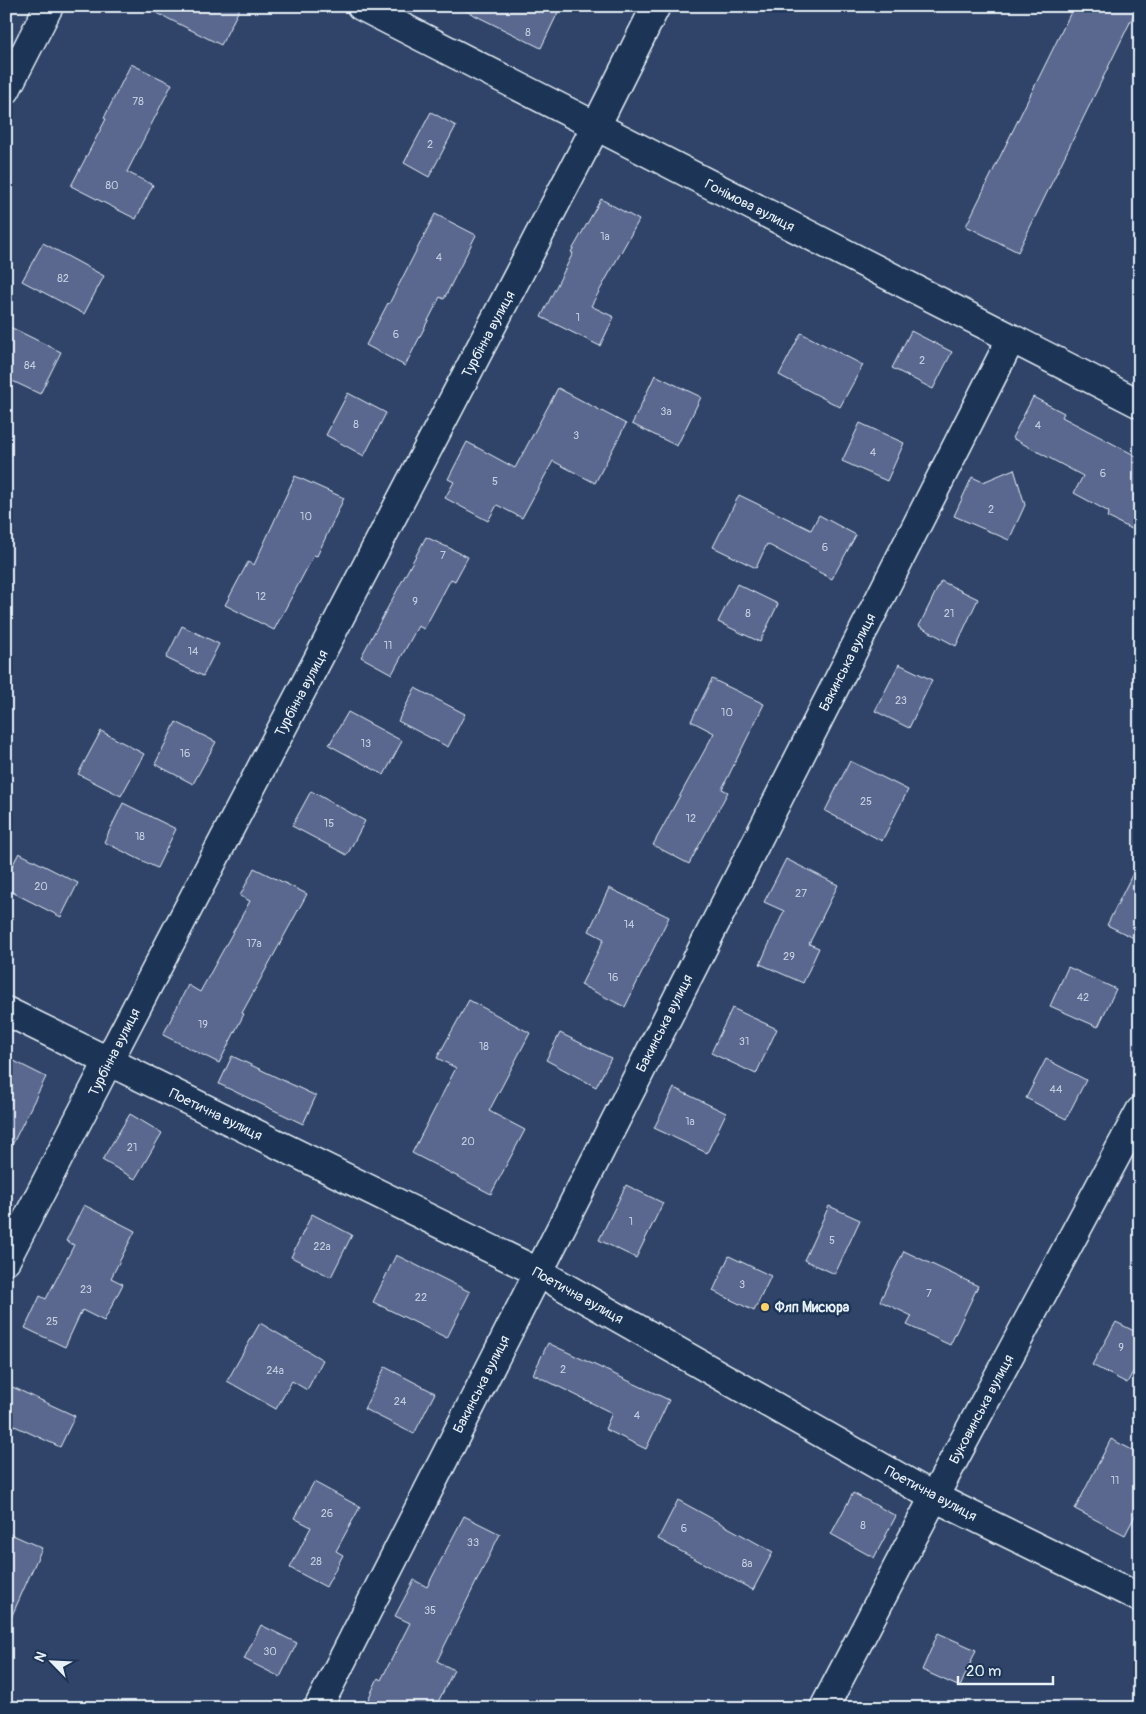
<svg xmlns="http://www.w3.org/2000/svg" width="1146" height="1714" font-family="Pangolin,sans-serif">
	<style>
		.building { fill: #5a678f; stroke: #e8f1f8 }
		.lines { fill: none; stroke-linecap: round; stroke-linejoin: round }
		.minor-casing { stroke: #e8f1f8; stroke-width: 31 }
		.major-casing { stroke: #e8f1f8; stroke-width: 31 }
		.minor { stroke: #1d3557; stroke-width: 28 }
		.major { stroke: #1d3557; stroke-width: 28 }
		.poi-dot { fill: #ffd166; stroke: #1d3557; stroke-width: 2 }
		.labels { text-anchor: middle; stroke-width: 5; stroke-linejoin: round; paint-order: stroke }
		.number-label { font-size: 11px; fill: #c4cede }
		.street-label { font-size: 14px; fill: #e8f1f8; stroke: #1d3557 }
		.poi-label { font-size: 14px; font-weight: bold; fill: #e8f1f8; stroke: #1d3557; text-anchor: start }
	</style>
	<rect width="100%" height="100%" fill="#2f4468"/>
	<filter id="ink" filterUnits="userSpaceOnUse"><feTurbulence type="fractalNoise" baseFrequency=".02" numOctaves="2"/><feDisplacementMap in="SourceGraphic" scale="10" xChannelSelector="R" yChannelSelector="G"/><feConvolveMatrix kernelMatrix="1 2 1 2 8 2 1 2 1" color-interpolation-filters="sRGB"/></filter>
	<g filter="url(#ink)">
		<path class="building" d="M143,6H241L221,45Z
			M456,6H561L541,48Z
			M1074,6H1138L1018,252L966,226Z
			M131,64L172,84L127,172L153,185L136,219L71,186L106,119L104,118Z
			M431,112L456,126L429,177L404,163Z
			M601,199L639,220L591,306L614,317L600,346L541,317L573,253L571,252Z
			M435,214L476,235L444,299L440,297L405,366L366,345L388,303L389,304Z
			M43,243L104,276L84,314L22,281Z
			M6,325L61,352L40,394L6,378Z
			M911,331L952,352L933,389L892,368Z
			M801,333L863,365L840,407L779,375Z
			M655,375L701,397L677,446L632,424Z
			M558,388L626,424L595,483L553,461L522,518L497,505L488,521L445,498L454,482L448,479L467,442L515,468Z
			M348,393L386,413L364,456L326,435Z
			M1033,397L1064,413L1062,417L1140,458V533L1107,517L1109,512L1074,493L1083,476L1012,438Z
			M860,423L904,443L887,481L842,461Z
			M1014,469L1025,505L1009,540L954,516L972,477L983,482Z
			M295,476L344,498L317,556L314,555L274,630L225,605L248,562L254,565Z
			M739,495L811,530L819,515L856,535L832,579L767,544L756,568L713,547Z
			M426,537L468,557L455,581L451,579L424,629L418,626L392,674L361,657Z
			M941,581L978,599L956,646L919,626Z
			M737,584L778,604L760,642L718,622Z
			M182,626L219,644L203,676L166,658Z
			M899,664L932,680L909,728L875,711Z
			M712,679L764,704L722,789L728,792L689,864L653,845L714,733L691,721Z
			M415,688L465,714L448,747L398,721Z
			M348,712L402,741L384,775L329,745Z
			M176,722L216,742L193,784L155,764Z
			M101,731L144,754L121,796L78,774Z
			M850,761L908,790L882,841L825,811Z
			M311,791L365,821L347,855L292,826Z
			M123,803L176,829L157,868L104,842Z
			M19,853L78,883L61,917L6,889V877Z
			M786,859L838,885L809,944L819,948L803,983L760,964L784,911L764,902Z
			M1140,859V941L1107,925Z
			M254,868L307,894L242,1013L244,1014L219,1063L163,1035L188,985L200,992L250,901L240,896Z
			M609,888L669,917L625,1007L581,985L604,939L589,931Z
			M1068,967L1116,989L1098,1027L1050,1006Z
			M469,1000L530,1033L489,1111L525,1130L491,1194L412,1153L456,1068L437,1058Z
			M732,1008L777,1029L756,1074L711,1053Z
			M560,1033L611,1058L596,1087L546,1060Z
			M232,1056L316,1096L303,1124L219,1084Z
			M6,1057L46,1077L6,1157Z
			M1046,1059L1086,1080L1066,1119L1026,1098Z
			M674,1088L726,1113L707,1153L654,1128Z
			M130,1114L162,1133L135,1179L102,1160Z
			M626,1185L663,1203L636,1258L599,1240Z
			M84,1205L135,1231L111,1278L123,1284L104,1321L82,1310L65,1347L25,1328L40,1296L46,1299L74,1245L66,1241Z
			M829,1206L860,1220L835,1274L804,1260Z
			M312,1214L352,1235L331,1277L291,1257Z
			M904,1251L978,1286L950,1345L907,1325L912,1316L880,1301Z
			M396,1255L470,1292L447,1338L373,1302Z
			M729,1256L771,1276L754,1311L713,1291Z
			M1116,1322L1140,1334V1359L1127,1383L1092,1365Z
			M260,1323L323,1360L307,1390L292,1381L276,1409L227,1381Z
			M548,1343L669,1400L646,1449L605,1429L612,1413L533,1374Z
			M385,1367L435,1393L414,1434L364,1409Z
			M6,1384L75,1416L60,1447L6,1422Z
			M1111,1439L1140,1454V1506L1125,1535L1075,1509Z
			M314,1482L360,1507L336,1551L343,1555L326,1587L290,1568L311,1527L294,1518Z
			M853,1493L896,1516L874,1558L831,1534Z
			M678,1500L773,1552L753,1590L658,1539Z
			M464,1516L500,1534L437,1661L454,1670L435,1708H364L378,1678L381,1680L410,1623L395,1616L414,1580L427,1587Z
			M6,1532L42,1548L6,1629Z
			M261,1625L297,1643L280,1677L244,1659Z
			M938,1633L976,1650L960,1687L922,1670Z"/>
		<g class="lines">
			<defs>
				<path id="minor" d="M361,6L1140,404
					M6,1011L538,1272L934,1497L1140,1598
					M6,1260L108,1062L596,126L656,6
					M318,1708L1011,339
					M824,1708L934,1497L1140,1111"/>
				<path id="major" d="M6,90L49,6"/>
			</defs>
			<use href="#minor" class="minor-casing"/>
			<use href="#major" class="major-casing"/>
			<use href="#minor" class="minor"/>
			<use href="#major" class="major"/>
		</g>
	</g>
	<circle class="poi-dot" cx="765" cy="1307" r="5"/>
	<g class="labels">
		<g class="number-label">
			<text x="528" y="36">8</text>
			<text x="138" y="105">78</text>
			<text x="430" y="148">2</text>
			<text x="112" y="189">80</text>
			<text x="605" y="240">1а</text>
			<text x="439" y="261">4</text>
			<text x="63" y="282">82</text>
			<text x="578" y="321">1</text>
			<text x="396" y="338">6</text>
			<text x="922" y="364">2</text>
			<text x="30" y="369">84</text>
			<text x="666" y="415">3а</text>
			<text x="356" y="428">8</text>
			<text x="1038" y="429">4</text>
			<text x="576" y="439">3</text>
			<text x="873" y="456">4</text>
			<text x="1103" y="477">6</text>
			<text x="495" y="485">5</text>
			<text x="991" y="513">2</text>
			<text x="306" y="520">10</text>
			<text x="825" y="551">6</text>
			<text x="443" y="559">7</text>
			<text x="261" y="600">12</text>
			<text x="415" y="605">9</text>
			<text x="748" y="617">8</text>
			<text x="949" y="617">21</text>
			<text x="388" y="649">11</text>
			<text x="193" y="655">14</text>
			<text x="901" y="704">23</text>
			<text x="727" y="716">10</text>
			<text x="366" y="747">13</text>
			<text x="185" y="757">16</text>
			<text x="866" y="805">25</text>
			<text x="691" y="822">12</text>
			<text x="329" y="827">15</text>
			<text x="140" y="840">18</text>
			<text x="41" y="890">20</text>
			<text x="801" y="897">27</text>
			<text x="629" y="928">14</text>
			<text x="254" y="947">17а</text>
			<text x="789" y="960">29</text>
			<text x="613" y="981">16</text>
			<text x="1083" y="1001">42</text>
			<text x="203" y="1028">19</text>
			<text x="744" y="1045">31</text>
			<text x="484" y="1050">18</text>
			<text x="1056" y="1093">44</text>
			<text x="690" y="1125">1а</text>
			<text x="468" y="1145">20</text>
			<text x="132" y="1151">21</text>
			<text x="631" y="1225">1</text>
			<text x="832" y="1244">5</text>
			<text x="322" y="1250">22а</text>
			<text x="742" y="1288">3</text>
			<text x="86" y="1293">23</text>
			<text x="929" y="1297">7</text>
			<text x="421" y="1301">22</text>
			<text x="52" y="1325">25</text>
			<text x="1121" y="1351">9</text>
			<text x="563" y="1373">2</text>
			<text x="275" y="1374">24а</text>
			<text x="400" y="1405">24</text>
			<text x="637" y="1419">4</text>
			<text x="1115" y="1484">11</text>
			<text x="327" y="1517">26</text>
			<text x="863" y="1529">8</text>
			<text x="684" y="1532">6</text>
			<text x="473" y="1546">33</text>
			<text x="316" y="1565">28</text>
			<text x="747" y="1567">8а</text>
			<text x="430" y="1614">35</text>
			<text x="270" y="1655">30</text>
		</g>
		<g class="street-label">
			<text transform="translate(750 205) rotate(27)" y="5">Гонімова вулиця</text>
			<text transform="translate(488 334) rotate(-62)" y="5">Турбінна вулиця</text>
			<text transform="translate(847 662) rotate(-63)" y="5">Бакинська вулиця</text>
			<text transform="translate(301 693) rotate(-62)" y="5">Турбінна вулиця</text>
			<text transform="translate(664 1023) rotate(-63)" y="5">Бакинська вулиця</text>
			<text transform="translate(114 1052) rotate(-63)" y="5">Турбінна вулиця</text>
			<text transform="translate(216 1114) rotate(26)" y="5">Поетична вулиця</text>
			<text transform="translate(578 1295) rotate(29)" y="5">Поетична вулиця</text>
			<text transform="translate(481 1384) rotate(-63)" y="5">Бакинська вулиця</text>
			<text transform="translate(981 1409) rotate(-62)" y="5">Буковинська вулиця</text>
			<text transform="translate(931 1493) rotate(28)" y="5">Поетична вулиця</text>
		</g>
		<g class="poi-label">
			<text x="775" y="1312">Флп Мисюра</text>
		</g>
	</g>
	<rect width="1146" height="1714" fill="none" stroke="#1d3557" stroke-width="25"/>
	<rect x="12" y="12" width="1121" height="1689" fill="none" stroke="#e8f1f8" stroke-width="2" filter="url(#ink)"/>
	<g transform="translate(52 1662) rotate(294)" stroke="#1d3557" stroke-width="4" paint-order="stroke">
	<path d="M0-4L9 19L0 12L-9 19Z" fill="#e8f1f8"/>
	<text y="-8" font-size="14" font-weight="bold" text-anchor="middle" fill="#e8f1f8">N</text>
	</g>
	<path d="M958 1676v8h95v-8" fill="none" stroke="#e8f1f8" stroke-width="2.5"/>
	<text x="966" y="1676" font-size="15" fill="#e8f1f8" stroke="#1d3557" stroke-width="4" paint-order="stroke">20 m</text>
</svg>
